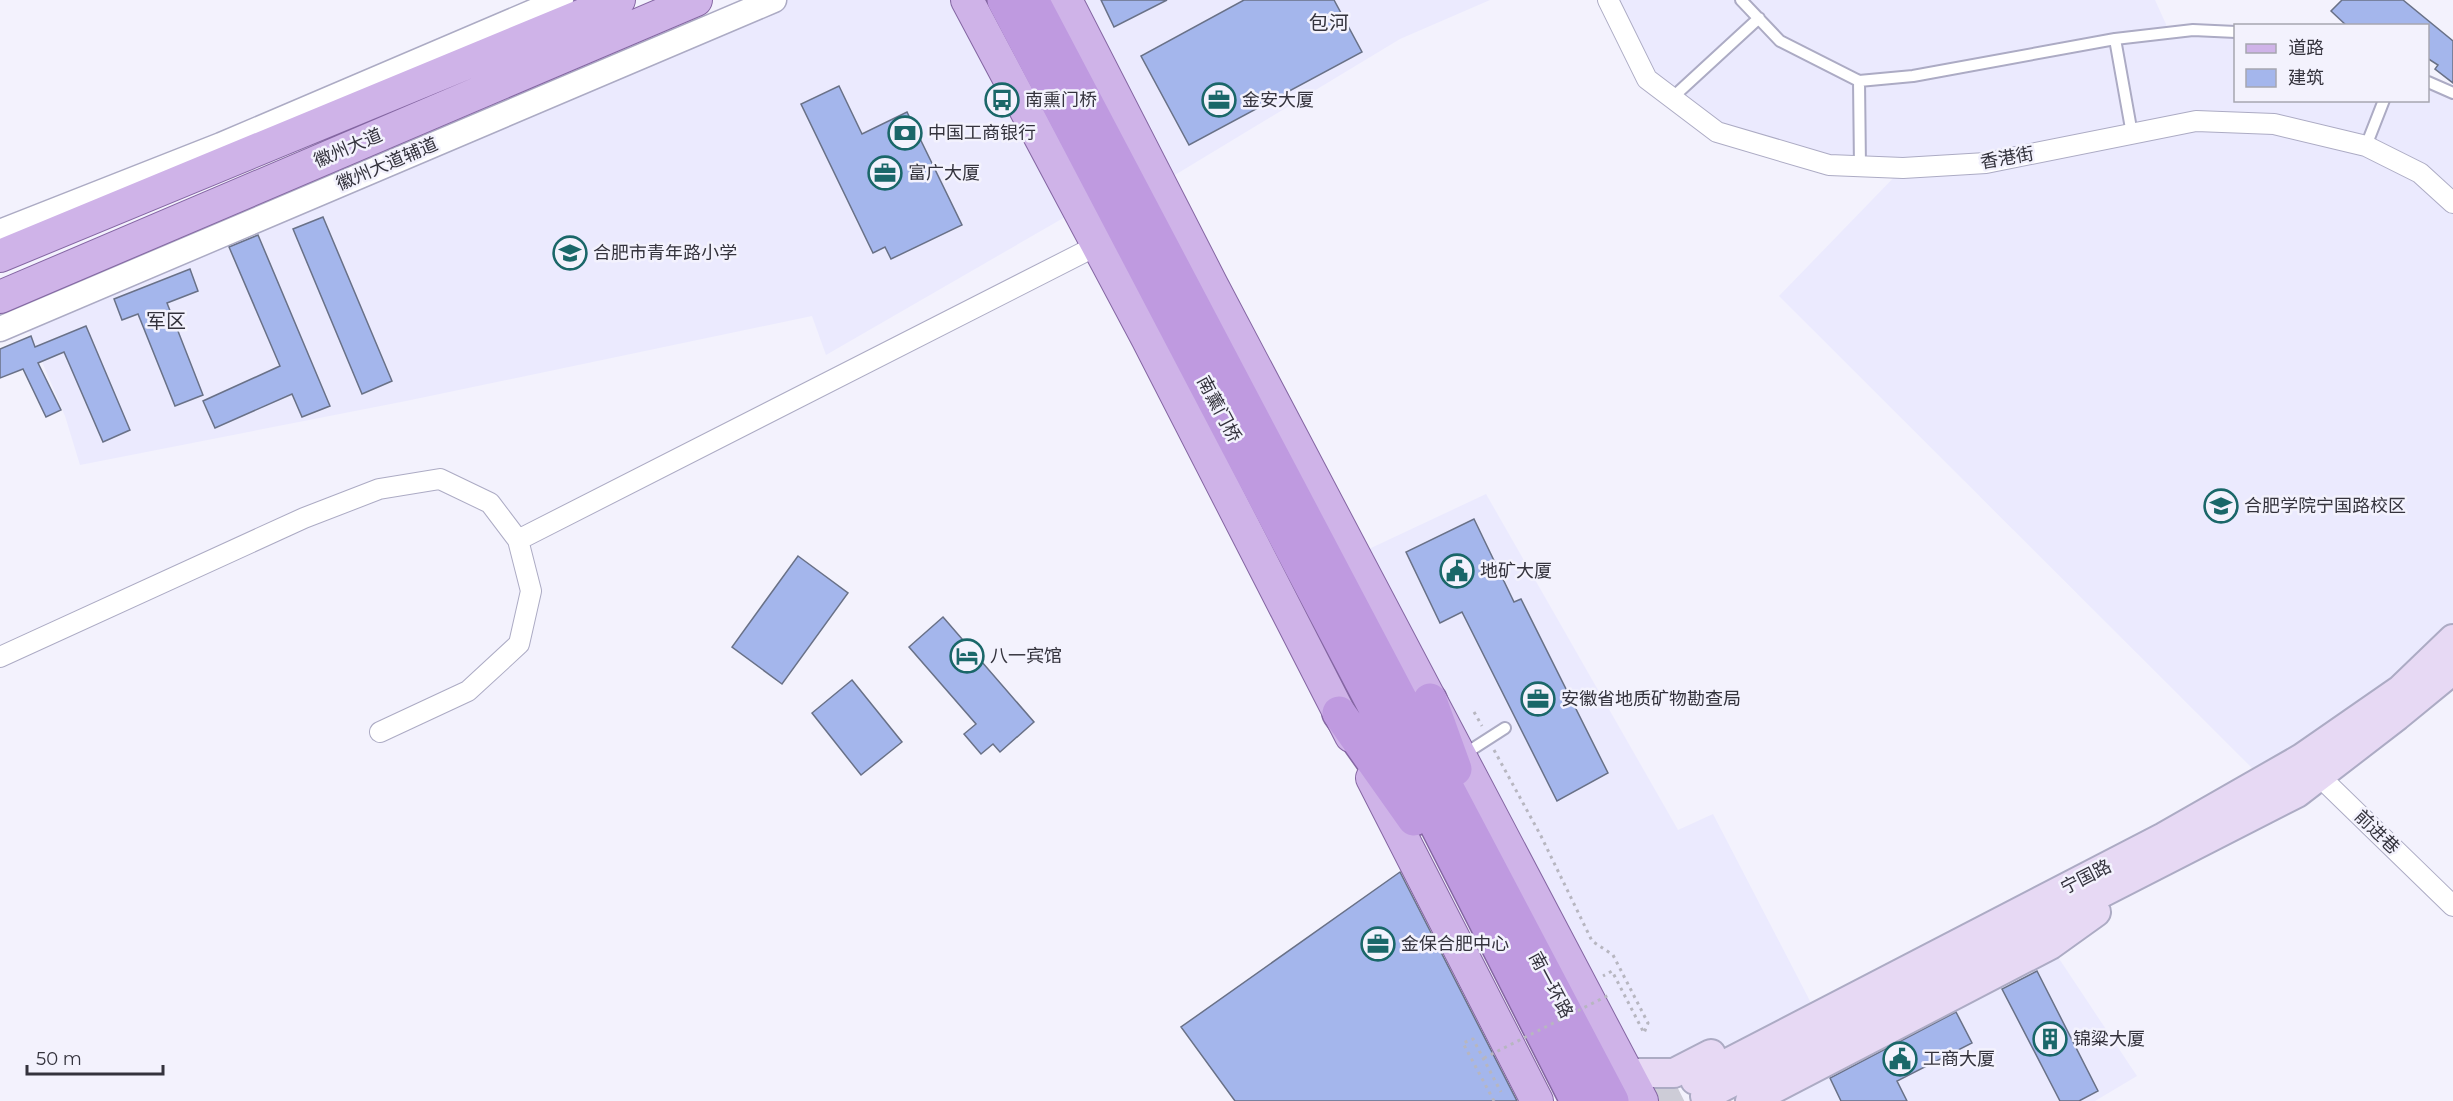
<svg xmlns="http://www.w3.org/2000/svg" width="2453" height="1101" font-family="Montserrat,'Noto Sans SC',sans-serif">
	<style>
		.built { fill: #ebeafe }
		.building { fill: #a4b6ec; stroke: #697187; stroke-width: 1.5 }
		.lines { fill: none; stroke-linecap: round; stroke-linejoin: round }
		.secondary-tunnel { stroke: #cdccd7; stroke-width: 28; stroke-dasharray: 28 14; stroke-linecap: butt }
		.service-casing { stroke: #acabc4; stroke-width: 14 }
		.minor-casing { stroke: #acabc4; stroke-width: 22 }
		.tertiary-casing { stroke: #acabc4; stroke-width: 27 }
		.secondary-casing { stroke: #acabc4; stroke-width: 32 }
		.primary-casing { stroke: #8466a2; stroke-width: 34 }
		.trunk-casing { stroke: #8466a2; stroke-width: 36 }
		.path { stroke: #b7b6c0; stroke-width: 3; stroke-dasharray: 3 4.5; stroke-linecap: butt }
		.service { stroke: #fff; stroke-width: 10 }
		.minor { stroke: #fff; stroke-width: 20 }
		.tertiary { stroke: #fff; stroke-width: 24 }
		.secondary { stroke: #e7d9f4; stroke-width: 28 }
		.primary { stroke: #cfb3e8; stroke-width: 32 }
		.trunk { stroke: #bf9ae0; stroke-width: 33 }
		.path-bridge { stroke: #b7b6c0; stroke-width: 3; stroke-dasharray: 3 4.5; stroke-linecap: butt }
		.labels { text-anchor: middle; stroke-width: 5; stroke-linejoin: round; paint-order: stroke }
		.poi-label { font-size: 18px; fill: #34333d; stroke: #f3f2fd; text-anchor: start }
		.street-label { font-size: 18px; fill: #34333d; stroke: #f3f2fd }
		.neighbourhood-label { font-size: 20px; fill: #34333d; stroke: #f3f2fd }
	</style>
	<rect width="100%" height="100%" fill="#f3f2fd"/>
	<path class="built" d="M774,0H967L1079,209L826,355L812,316L406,401L80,465L65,416L24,319Z
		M1066,0H1490L1400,39L1160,184Z
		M1608,0H2155L2170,33L2235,32L2236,100H2428V82L2453,93V639L2264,780L1779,296L1902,169L1829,165L1717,132L1647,79Z
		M1486,494L1678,830L1713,814L1811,1003L1674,1073H1627L1354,556Z
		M2050,945L2137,1076L2095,1101H1750Z"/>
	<path class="building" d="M1101,0H1167L1114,27Z
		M1244,0H1334L1362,52L1189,145L1141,56Z
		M2342,0H2403L2453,41V83L2435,69L2438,65L2427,58V26H2347L2331,11Z
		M839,86L862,134L907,112L962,225L891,259L885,247L873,253L801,104Z
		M323,217L392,381L362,394L293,229Z
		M258,235L330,406L302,417L292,394L215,428L203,401L280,366L229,247Z
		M190,269L198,291L167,303L203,395L175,406L138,314L122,320L114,299Z
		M86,326L130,430L103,442L64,352L38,363L61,410L46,417L23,369L0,378V349L31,336L35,347Z
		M1474,519L1514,602L1521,599L1608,773L1557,801L1462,612L1440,623L1406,552Z
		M798,556L848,593L782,684L732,647Z
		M943,617L1034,722L1000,752L993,744L981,754L964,734L976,724L909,647Z
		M852,680L902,742L861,775L812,713Z
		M1400,872L1517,1101H1235L1181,1027Z
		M2037,971L2098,1091L2079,1101H2060L2002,989Z
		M1956,1012L1972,1043L1897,1081L1907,1101H1841L1830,1078Z"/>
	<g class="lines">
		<path class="secondary-tunnel" d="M1653,1101L1695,1080"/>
		<defs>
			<path id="service" d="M1741,0L1780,41L1859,81L1913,76L2115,39L2193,30L2236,32
				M2115,39L2132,134
				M1859,81L1860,167
				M2428,82L2453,93
				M1672,98L1759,18
				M2366,146L2384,100
				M1463,755L1505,728"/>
			<path id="minor" d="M1608,0L1647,79L1717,132L1829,165L1903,168L1986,163L2196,121L2274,124L2366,146L2420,173L2453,203
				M518,540L1098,245
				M0,657L304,518L379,489L440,479L490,503L518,540L531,591L519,644L468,691L380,732
				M2312,769L2453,906"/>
			<path id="tertiary" d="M0,232L221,145L561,0
				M0,329L774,0"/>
			<path id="secondary" d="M1627,1073H1674L1711,1054
				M1695,1080L2164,837L2302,758L2400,690L2453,639
				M1705,1096L2297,793L2397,716L2453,670
				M1750,1101L2050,945L2096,912"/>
			<path id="primary" d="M967,0L1147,338L1351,736
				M1066,0L1212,285L1642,1101
				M0,256L619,0
				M0,297L696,0
				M1372,778L1537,1101"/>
			<path id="trunk" d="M1004,0L1433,818L1577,1101
				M1032,0L1612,1101
				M1430,700L1455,769
				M1339,713L1414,819"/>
		</defs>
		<use href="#service" class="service-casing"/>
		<use href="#minor" class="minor-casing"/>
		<use href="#tertiary" class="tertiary-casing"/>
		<use href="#secondary" class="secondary-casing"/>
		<use href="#primary" class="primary-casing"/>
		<use href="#trunk" class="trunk-casing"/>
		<path class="path" d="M1474,712L1482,726
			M1494,750L1541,836L1592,941L1613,955L1648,1023L1644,1033L1612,971L1603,976
			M1494,1101L1463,1043L1473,1039L1501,1092"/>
		<use href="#service" class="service"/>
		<use href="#minor" class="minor"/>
		<use href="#tertiary" class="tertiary"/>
		<use href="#secondary" class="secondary"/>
		<use href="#primary" class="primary"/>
		<use href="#trunk" class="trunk"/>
		<path class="path-bridge" d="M1484,1058L1609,995"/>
	</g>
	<defs>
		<symbol id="bus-ring" viewBox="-11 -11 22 22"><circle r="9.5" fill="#f3f2fd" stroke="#1a6769" stroke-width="1.5"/><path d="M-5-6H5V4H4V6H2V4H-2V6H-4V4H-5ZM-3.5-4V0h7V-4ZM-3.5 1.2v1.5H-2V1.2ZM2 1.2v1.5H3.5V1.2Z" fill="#1a6769"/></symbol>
		<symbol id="office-ring" viewBox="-11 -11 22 22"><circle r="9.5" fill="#f3f2fd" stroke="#1a6769" stroke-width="1.5"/><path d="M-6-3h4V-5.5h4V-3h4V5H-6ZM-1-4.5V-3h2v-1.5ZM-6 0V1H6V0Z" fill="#1a6769"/></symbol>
		<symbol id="bank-ring" viewBox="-11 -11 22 22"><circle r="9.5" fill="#f3f2fd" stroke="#1a6769" stroke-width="1.5"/><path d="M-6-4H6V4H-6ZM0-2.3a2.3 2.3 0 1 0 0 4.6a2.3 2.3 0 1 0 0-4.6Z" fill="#1a6769"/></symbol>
		<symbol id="school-ring" viewBox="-11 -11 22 22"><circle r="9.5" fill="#f3f2fd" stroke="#1a6769" stroke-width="1.5"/><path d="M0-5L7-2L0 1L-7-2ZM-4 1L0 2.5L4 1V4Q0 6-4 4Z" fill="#1a6769"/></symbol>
		<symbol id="university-ring" viewBox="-11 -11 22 22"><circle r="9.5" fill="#f3f2fd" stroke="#1a6769" stroke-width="1.5"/><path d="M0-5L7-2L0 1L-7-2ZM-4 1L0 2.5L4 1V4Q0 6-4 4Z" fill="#1a6769"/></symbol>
		<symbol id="civic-ring" viewBox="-11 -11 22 22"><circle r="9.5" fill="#f3f2fd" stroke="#1a6769" stroke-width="1.5"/><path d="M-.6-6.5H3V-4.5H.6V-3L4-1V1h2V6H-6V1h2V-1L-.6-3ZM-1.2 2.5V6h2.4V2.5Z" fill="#1a6769"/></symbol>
		<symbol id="hotel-ring" viewBox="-11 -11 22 22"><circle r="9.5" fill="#f3f2fd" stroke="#1a6769" stroke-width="1.5"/><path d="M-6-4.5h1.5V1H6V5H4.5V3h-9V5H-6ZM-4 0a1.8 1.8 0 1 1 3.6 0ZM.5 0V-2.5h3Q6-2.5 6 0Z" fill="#1a6769"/></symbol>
		<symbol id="building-ring" viewBox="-11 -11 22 22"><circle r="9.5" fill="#f3f2fd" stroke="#1a6769" stroke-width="1.5"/><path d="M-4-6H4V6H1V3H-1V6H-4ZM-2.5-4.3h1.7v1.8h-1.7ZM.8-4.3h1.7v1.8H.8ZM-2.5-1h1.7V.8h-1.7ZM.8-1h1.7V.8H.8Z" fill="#1a6769"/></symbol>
	</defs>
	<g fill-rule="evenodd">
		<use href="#bus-ring" x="983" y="81" width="38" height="38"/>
		<use href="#office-ring" x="1200" y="81" width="38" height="38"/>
		<use href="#bank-ring" x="886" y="114" width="38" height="38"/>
		<use href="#office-ring" x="866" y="154" width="38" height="38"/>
		<use href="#school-ring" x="551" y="234" width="38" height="38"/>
		<use href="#university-ring" x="2202" y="487" width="38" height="38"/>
		<use href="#civic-ring" x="1438" y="552" width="38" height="38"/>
		<use href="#hotel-ring" x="948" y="637" width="38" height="38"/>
		<use href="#office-ring" x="1519" y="680" width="38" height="38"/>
		<use href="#office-ring" x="1359" y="925" width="38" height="38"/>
		<use href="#building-ring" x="2031" y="1020" width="38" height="38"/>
		<use href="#civic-ring" x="1881" y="1040" width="38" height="38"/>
	</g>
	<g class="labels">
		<g class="poi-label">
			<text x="1025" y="106">南熏门桥</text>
			<text x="1242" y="106">金安大厦</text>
			<text x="928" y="139">中国工商银行</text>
			<text x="908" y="179">富广大厦</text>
			<text x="593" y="259">合肥市青年路小学</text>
			<text x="2244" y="512">合肥学院宁国路校区</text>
			<text x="1480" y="577">地矿大厦</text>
			<text x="990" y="662">八一宾馆</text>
			<text x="1561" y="705">安徽省地质矿物勘查局</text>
			<text x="1401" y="950">金保合肥中心</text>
			<text x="2073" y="1045">锦粱大厦</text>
			<text x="1923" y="1065">工商大厦</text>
		</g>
		<g class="street-label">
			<text transform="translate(348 148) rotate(-23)" y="6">徽州大道</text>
			<text transform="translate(2007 158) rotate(-10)" y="6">香港街</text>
			<text transform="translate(387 164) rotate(-23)" y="6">徽州大道辅道</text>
			<text transform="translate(1219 409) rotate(62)" y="6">南薰门桥</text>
			<text transform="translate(2377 832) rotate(44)" y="6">前进巷</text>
			<text transform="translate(2086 877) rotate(-27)" y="6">宁国路</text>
			<text transform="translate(1551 985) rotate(62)" y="6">南一环路</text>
		</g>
		<g class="neighbourhood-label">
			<text x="1329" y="30">包河</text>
			<text x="166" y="328">军区</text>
		</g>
	</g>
	<rect x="2234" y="24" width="195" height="78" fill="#f3f2fd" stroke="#a7a6b0" stroke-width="1.5"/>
	<rect x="2246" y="44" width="30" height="9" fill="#cfb3e8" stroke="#a7a6b0" stroke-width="1.5"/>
	<text x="2288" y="54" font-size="18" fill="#34333d">道路</text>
	<rect x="2246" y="69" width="30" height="18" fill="#a4b6ec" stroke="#a7a6b0" stroke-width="1.5"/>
	<text x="2288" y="84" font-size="18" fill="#34333d">建筑</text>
	<path d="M27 1065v9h136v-9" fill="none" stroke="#34333d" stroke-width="3"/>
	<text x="36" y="1065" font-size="18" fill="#34333d" stroke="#f3f2fd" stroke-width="4.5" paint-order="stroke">50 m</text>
</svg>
